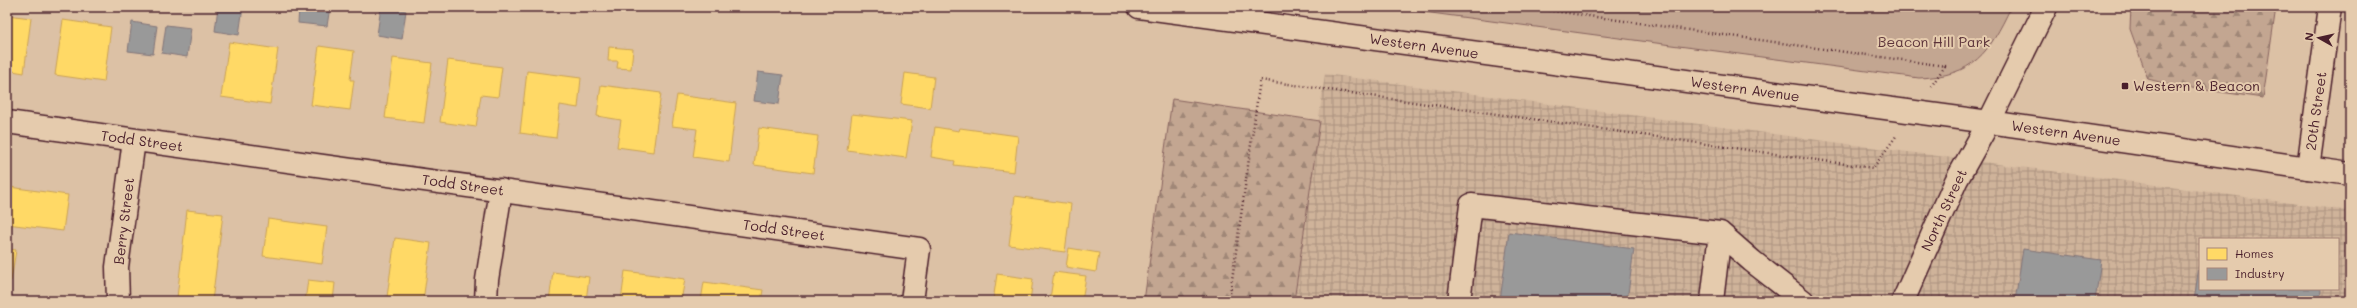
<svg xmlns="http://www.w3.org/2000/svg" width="2357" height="308" font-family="Mali,sans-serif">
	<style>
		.industrial { fill: url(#industrial-grid); fill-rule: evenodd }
		.forest { fill: url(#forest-firs); stroke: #86625e }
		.green { fill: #c3a691; stroke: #86625e }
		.homes { fill: #ffd966; stroke: #c9a154 }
		.industry { fill: #999; stroke: #817478 }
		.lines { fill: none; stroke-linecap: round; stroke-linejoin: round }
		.minor-casing { stroke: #4a1f2b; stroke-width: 25 }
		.major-casing { stroke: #4a1f2b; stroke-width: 25 }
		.path { stroke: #4a1f2b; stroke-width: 2.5; stroke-dasharray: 1 3; stroke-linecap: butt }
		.minor { stroke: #e5cbad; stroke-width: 22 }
		.major { stroke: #e5cbad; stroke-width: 22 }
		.poi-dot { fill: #4a1f2b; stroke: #e5cbad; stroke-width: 1.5 }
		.labels { text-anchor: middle; stroke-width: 4; stroke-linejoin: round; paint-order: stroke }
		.park-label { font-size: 14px; fill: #5c333a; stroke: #e5cbad }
		.street-label { font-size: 14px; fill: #4a1f2b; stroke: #e5cbad }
		.poi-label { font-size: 14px; fill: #4a1f2b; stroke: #e5cbad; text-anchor: start }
	</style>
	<defs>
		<pattern id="industrial-grid" width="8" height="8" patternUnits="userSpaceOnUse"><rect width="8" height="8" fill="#cfb39a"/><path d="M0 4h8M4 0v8" fill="none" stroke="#aa917e"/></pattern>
		<pattern id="forest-firs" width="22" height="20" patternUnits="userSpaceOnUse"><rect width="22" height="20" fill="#c3a691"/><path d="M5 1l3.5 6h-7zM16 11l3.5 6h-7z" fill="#a08777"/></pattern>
	</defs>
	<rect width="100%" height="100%" fill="#dcc1a5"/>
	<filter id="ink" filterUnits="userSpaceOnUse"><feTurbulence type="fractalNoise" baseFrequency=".025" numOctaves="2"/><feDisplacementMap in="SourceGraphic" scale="8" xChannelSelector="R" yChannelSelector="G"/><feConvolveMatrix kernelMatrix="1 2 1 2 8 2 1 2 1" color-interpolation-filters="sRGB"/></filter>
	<g filter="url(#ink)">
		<path class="industrial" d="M1325,74L2350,211V301H1294ZM2200,239H2338V289H2200Z"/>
		<path class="forest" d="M2131,7H2276L2263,98L2171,85L2148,79L2130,29Z
			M1172,99L1320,121L1294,301H1144Z"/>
		<path class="green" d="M1386,7H2011C1989,53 1974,76 1919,78Z"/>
		<path class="homes" d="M7,15L31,18L24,73L7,70Z
			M63,20L111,27L104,82L55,75Z
			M229,42L278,49L270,104L221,97Z
			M319,46L354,51L350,80H354L350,110L311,105Z
			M609,47L633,49L631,69L617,68L618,61H608Z
			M393,58L432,63L424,123L385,118Z
			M448,60L502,67L498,97L481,95L476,127L440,122Z
			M527,71L581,78L578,108L560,105L556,138L520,133Z
			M905,73L934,77L930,108L901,104Z
			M601,85L661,93L653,152L617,147L621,120L597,116Z
			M677,95L736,103L729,162L693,157L697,129L672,126Z
			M852,114L912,121L906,158L847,150Z
			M935,127L959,131L960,128L1018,136L1014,172L954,165L955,161L931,157Z
			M759,128L818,136L813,173L754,165Z
			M9,187L68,195L63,231L7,224Z
			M1015,196L1071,204L1065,252L1009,245Z
			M187,210L223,214L212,301L177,298Z
			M268,219L327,227L322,264L263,256Z
			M395,238L431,243L423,301L387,297Z
			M1069,248L1099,253L1096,272L1066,267Z
			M7,249L16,250L11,281L7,280Z
			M625,271L685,279L681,301H621Z
			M553,272L589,277L586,301H549Z
			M1054,272L1086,276L1082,301L1050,299Z
			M997,274L1033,279L1030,301H993Z
			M308,280L335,283L333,301H305Z
			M704,282L763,290L761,301H701Z"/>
		<path class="industry" d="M218,7H243L239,35L215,31Z
			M299,7H330L327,26L298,23Z
			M381,7L406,11L402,39L377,35Z
			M132,22L157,26L153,54L128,51Z
			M166,25L191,28L187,57L162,53Z
			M758,72L783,75L779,104L754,101Z
			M1509,232L1634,249L1627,301H1500Z
			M2023,249L2101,260L2095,301H2015Z
			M2199,266L2200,289H2321L2320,301H2194Z"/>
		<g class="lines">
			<defs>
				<path id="minor" d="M7,122L919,249L912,301
					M2308,168L2330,7
					M118,301L117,267L134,140
					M486,301L487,280L501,190
					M1459,301L1471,205L1720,233L1752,261L1803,301
					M1712,301L1720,233
					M1903,301L1956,181L1989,122L2046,7"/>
				<path id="major" d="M1139,7L1989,122L2350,174"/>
			</defs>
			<use href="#minor" class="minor-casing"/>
			<use href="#major" class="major-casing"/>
			<path class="path" d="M1525,7L1945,66L1930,88
				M1229,301L1260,80L1873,168L1897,135"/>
			<use href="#minor" class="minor"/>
			<use href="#major" class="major"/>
		</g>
	</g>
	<rect class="poi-dot" x="2121" y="82" width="8" height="8" rx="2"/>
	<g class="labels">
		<g class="park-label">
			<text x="1934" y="47">Beacon Hill Park</text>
		</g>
		<g class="street-label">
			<text transform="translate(1424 46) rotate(8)" y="5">Western Avenue</text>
			<text transform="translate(1745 89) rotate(8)" y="5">Western Avenue</text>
			<text transform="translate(2316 111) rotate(-82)" y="5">20th Street</text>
			<text transform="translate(2066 133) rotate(8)" y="5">Western Avenue</text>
			<text transform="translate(142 141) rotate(8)" y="5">Todd Street</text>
			<text transform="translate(463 185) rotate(8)" y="5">Todd Street</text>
			<text transform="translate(1944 210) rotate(-65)" y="5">North Street</text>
			<text transform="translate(124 221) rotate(-83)" y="5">Berry Street</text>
			<text transform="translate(784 230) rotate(8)" y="5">Todd Street</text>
		</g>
		<g class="poi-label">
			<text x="2133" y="91">Western &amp; Beacon</text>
		</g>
	</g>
	<rect width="2357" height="308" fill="none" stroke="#e5cbad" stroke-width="24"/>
	<rect x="12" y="12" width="2333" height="284" fill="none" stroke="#4a1f2b" stroke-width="1.5" filter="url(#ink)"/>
	<rect x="2199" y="238" width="140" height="52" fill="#e5cbad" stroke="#a78679"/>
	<rect x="2207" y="248" width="20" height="12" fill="#ffd966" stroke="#a78679"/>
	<text x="2235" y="258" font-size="12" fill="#4a1f2b">Homes</text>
	<rect x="2207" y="268" width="20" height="12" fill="#999999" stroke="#a78679"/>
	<text x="2235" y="278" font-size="12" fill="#4a1f2b">Industry</text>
	<g transform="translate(2319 38) rotate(278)" stroke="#e5cbad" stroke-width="3" paint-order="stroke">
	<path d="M0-3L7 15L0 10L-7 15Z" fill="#4a1f2b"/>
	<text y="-6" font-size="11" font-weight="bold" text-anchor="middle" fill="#4a1f2b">N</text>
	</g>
</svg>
